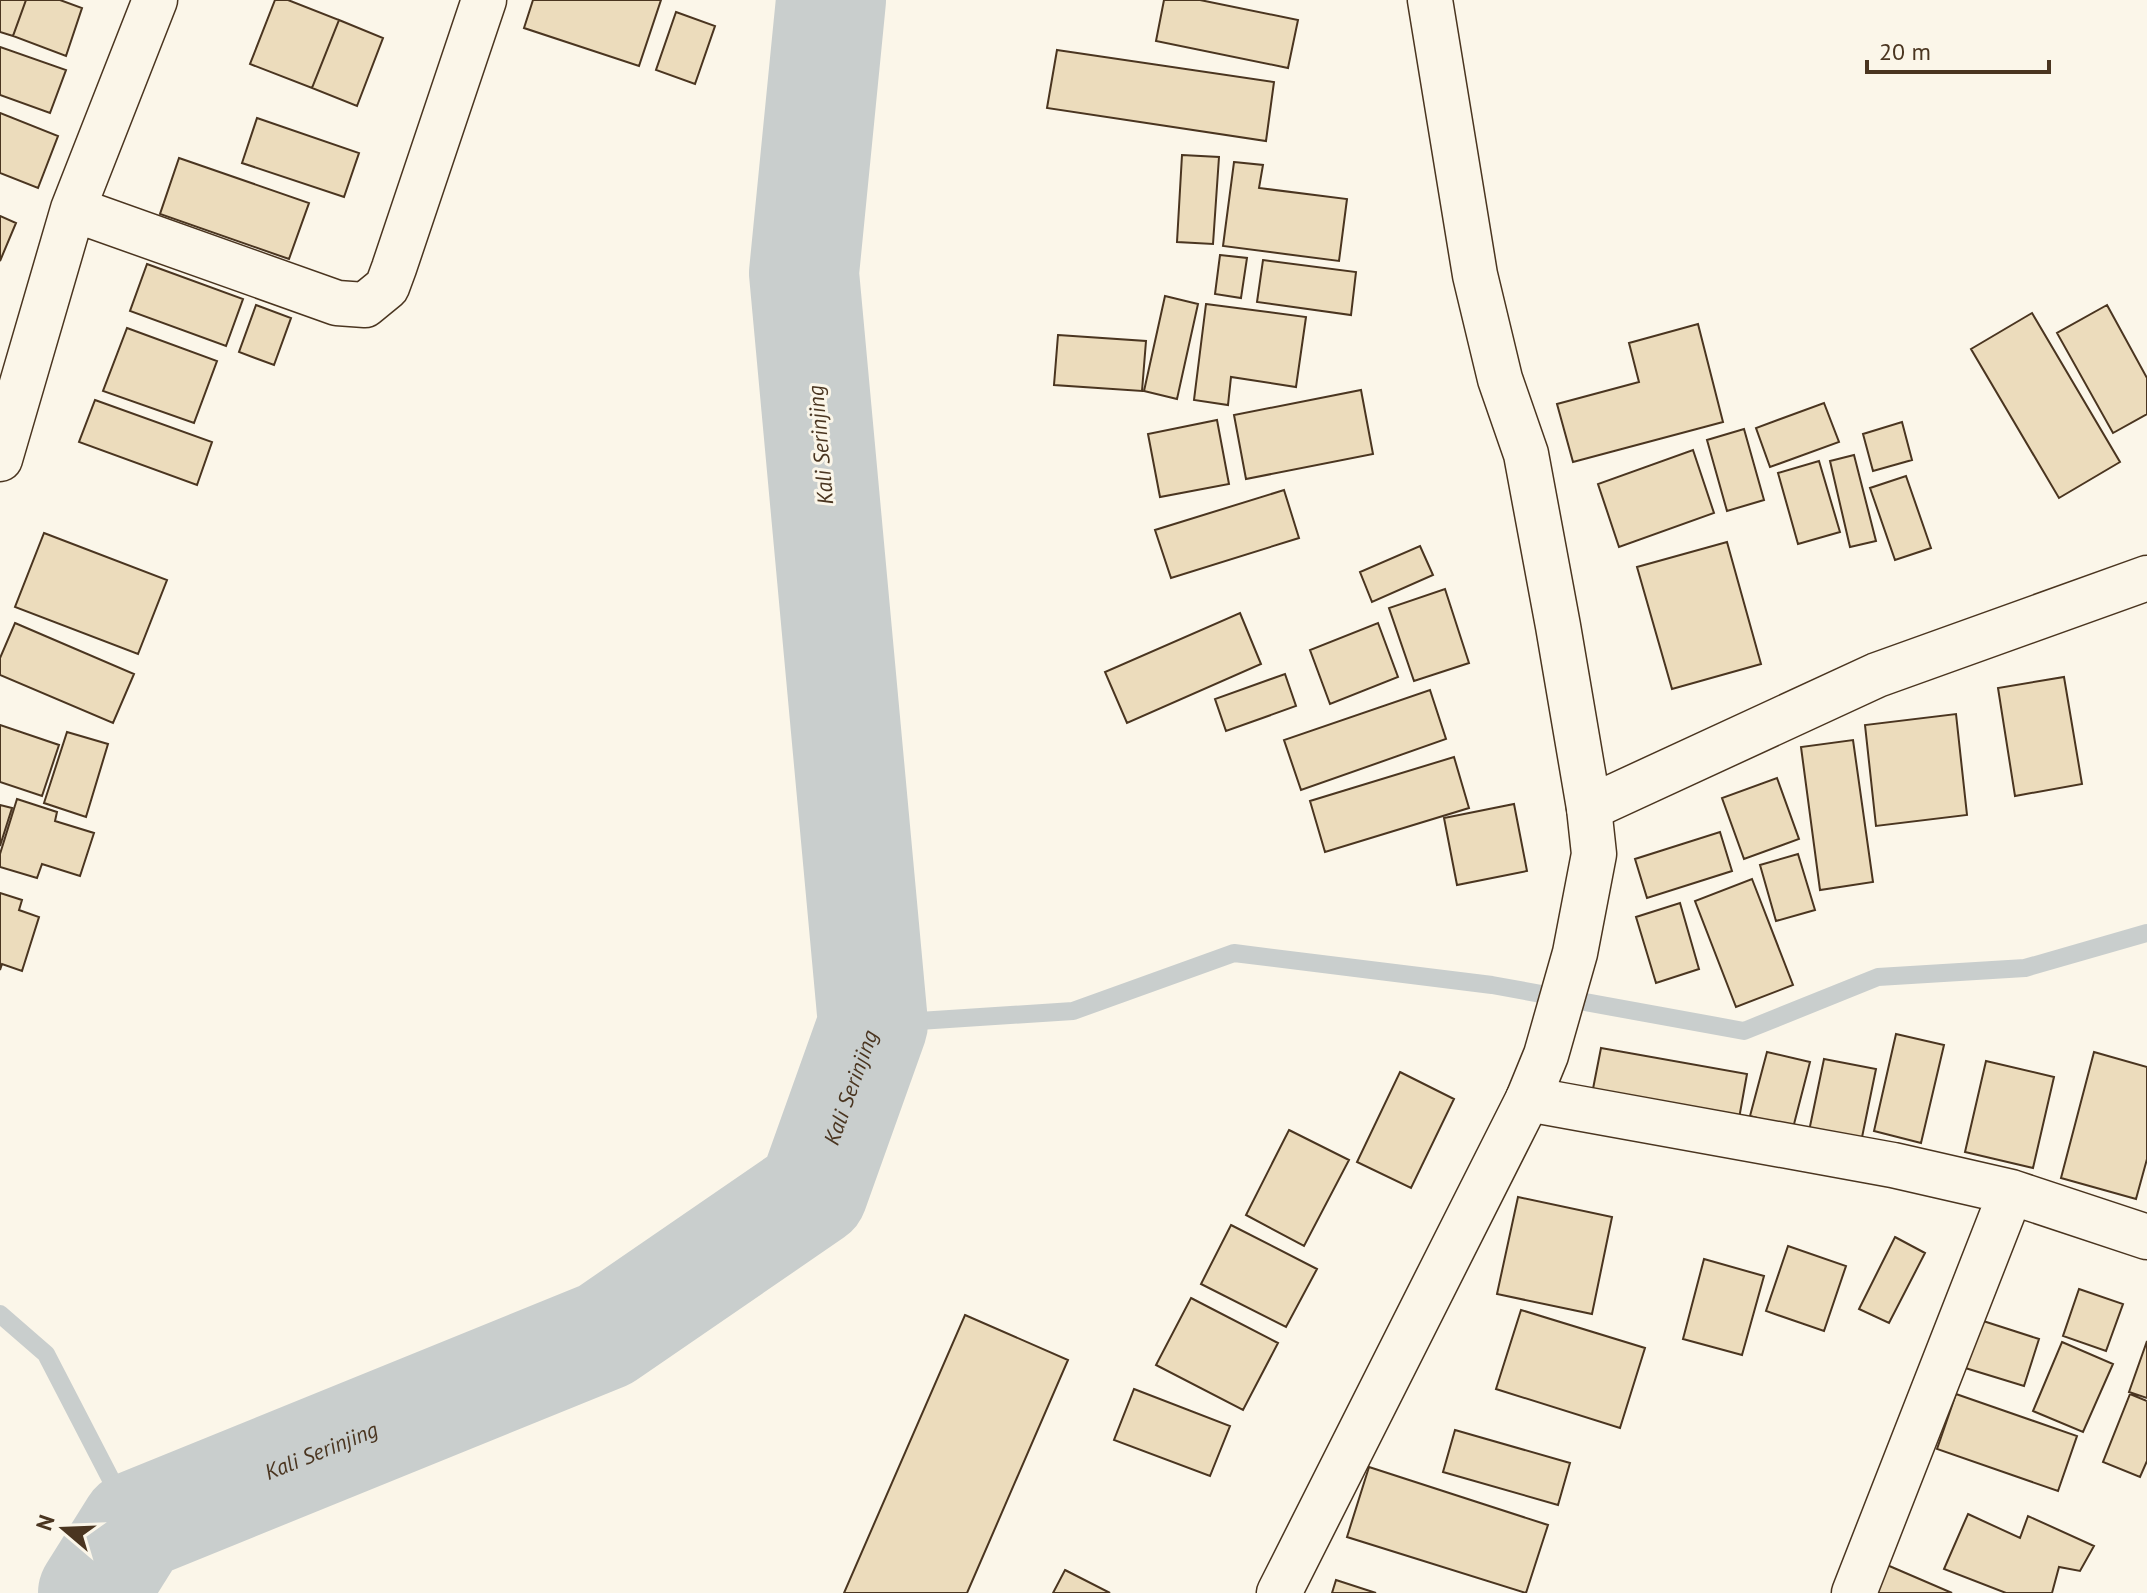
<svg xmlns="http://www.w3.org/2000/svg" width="2147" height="1593" font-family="'PT Sans',sans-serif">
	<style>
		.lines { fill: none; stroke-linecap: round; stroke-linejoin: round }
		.stream { stroke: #c9cecd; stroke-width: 18 }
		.river { stroke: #c9cecd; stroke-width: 110 }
		.building { fill: #ecdcbc; stroke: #4a3520; stroke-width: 2 }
		.minor-casing { stroke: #4a3520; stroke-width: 47 }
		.secondary-casing { stroke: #4a3520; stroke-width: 47 }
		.minor { stroke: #fbf6e9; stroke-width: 44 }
		.secondary { stroke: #fbf6e9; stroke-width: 44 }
		.labels { text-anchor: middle; stroke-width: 6; stroke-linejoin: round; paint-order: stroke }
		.water-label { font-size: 22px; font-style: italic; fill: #4a3520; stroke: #fbf6e9 }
	</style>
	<rect width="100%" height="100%" fill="#fbf6e9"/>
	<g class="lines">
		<path class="stream" d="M873,1024L1073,1011L1234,953L1492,985L1744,1031L1878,977L2025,968L2147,933
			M0,1314L46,1354L135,1526"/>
		<path class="river" id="s1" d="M93,1593L135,1526L605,1335L813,1192L873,1024L804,273L831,0"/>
	</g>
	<path class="building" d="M0,0H26L13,36L0,32Z
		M26,0H60L82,8L66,56L13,36Z
		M275,0H288L339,20L312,88L250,64Z
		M533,0H661L639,66L524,28Z
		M1164,0H1200L1298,20L1288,68L1156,41Z
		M676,12L715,26L695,84L656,70Z
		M339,20L383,38L357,106L312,88Z
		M0,47L66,70L50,113L0,95Z
		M1057,50L1274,82L1266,141L1047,108Z
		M0,113L58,136L38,188L0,173Z
		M257,118L359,153L344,197L242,163Z
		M1182,155L1219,157L1213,244L1177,242Z
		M179,158L309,203L289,259L160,214Z
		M1234,162L1263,165L1259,188L1347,199L1339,261L1223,246Z
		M0,216L16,223L0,261Z
		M1220,255L1247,258L1241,298L1215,294Z
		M1263,260L1356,272L1351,315L1257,302Z
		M147,264L243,299L226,346L130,311Z
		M1165,296L1198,304L1177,399L1144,391Z
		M1206,304L1306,317L1296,387L1231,377L1228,405L1194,400Z
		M256,305L291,318L274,365L239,352Z
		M2107,305L2147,378V414L2113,433L2057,333Z
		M2032,313L2120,462L2059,498L1971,349Z
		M1698,324L1723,422L1573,462L1557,404L1639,382L1629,343Z
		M127,328L217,361L194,423L103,391Z
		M1058,335L1146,341L1142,391L1054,385Z
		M1361,390L1373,454L1246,479L1234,415Z
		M95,400L212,442L197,485L79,442Z
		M1824,403L1839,442L1770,467L1756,428Z
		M1217,420L1229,484L1160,497L1148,434Z
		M1902,422L1912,460L1873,471L1863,434Z
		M1744,429L1764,500L1727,511L1707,440Z
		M1693,450L1714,513L1619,547L1598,484Z
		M1854,455L1876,541L1850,547L1830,461Z
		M1819,461L1840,532L1798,544L1778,473Z
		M1906,476L1931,548L1895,560L1870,488Z
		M1284,490L1299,538L1171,578L1155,530Z
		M44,533L167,580L138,654L15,607Z
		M1727,542L1761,664L1672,689L1637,567Z
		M1420,546L1433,575L1372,602L1360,572Z
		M1445,589L1469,663L1414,681L1389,608Z
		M1240,613L1261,664L1127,723L1105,672Z
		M15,623L134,674L113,723L0,675V658Z
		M1378,623L1398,677L1330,704L1310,650Z
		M1285,674L1296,706L1226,731L1215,699Z
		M2064,677L2082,784L2015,796L1998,688Z
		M1430,690L1446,739L1301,790L1284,740Z
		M1956,714L1967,815L1876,826L1865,725Z
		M0,725L59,745L42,796L0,782Z
		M67,732L108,744L86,817L44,803Z
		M1853,740L1873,882L1820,890L1801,747Z
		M1454,757L1469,808L1325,852L1310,801Z
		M1777,778L1799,839L1744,859L1722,798Z
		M17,799L57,812L55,821L94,833L80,876L42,864L37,878L0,867V854Z
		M1514,804L1527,871L1457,885L1444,818Z
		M0,805L12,808L0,846Z
		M1720,832L1732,871L1647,898L1635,859Z
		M1798,854L1815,910L1776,921L1760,865Z
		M1752,879L1793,985L1736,1007L1695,901Z
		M0,893L22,900L19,910L39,917L22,971L2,964L0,970Z
		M1680,903L1699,969L1656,983L1636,917Z
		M1896,1034L1944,1045L1921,1143L1874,1131Z
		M1601,1048L1747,1074L1738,1124L1591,1099Z
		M1767,1052L1810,1062L1793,1128L1750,1116Z
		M2094,1052L2147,1067V1159L2136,1199L2061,1178Z
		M1824,1059L1876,1069L1860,1147L1808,1136Z
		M1986,1061L2054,1077L2033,1168L1965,1152Z
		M1400,1072L1454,1099L1411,1188L1357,1162Z
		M1289,1130L1349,1160L1304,1246L1246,1215Z
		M1518,1197L1612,1217L1592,1314L1497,1294Z
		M1231,1225L1317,1269L1286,1327L1201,1284Z
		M1895,1237L1925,1253L1889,1323L1859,1309Z
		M1788,1246L1846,1266L1824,1331L1766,1311Z
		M1704,1259L1764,1276L1742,1355L1683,1339Z
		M2079,1289L2123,1304L2106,1351L2063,1336Z
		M1191,1298L1278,1343L1243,1410L1156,1365Z
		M1521,1310L1645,1348L1620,1428L1496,1389Z
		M965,1315L1068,1360L967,1593H844Z
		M1977,1319L2039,1339L2024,1386L1962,1367Z
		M2147,1341V1398L2129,1392Z
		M2062,1342L2113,1364L2083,1432L2033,1411Z
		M1134,1389L1230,1426L1210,1476L1114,1440Z
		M1956,1394L2077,1436L2058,1491L1937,1449Z
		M2130,1394L2147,1401V1461L2140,1477L2103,1462Z
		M1455,1430L1570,1463L1558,1505L1443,1472Z
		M1369,1467L1548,1525L1526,1593L1347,1537Z
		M1968,1514L2020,1538L2028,1516L2094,1546L2080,1571L2059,1567L2052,1593H2006L1944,1569Z
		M1887,1565L1952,1593H1875Z
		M1065,1570L1110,1593H1053Z
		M1336,1580L1376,1593H1332Z"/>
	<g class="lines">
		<defs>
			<path id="minor" d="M73,209L337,303L365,305L387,287L394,268L484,0
				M0,459L73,209L155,0
				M1589,808L1877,675L2147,578
				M1528,1099L1893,1165L2011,1192L2147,1237
				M1854,1593L2011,1192"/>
			<path id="secondary" d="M1279,1593L1528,1099L1546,1055L1575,953L1594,854L1589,808L1558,626L1526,454L1500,379L1475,275L1430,0"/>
		</defs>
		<use href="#minor" class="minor-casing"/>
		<use href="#secondary" class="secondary-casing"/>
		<use href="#minor" class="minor"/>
		<use href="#secondary" class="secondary"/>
	</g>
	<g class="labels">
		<g class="water-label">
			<text transform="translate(820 445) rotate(-95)" y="8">Kali Serinjing</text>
			<text dy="8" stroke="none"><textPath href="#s1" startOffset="950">Kali Serinjing</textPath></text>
			<text dy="8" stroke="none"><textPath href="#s1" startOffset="280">Kali Serinjing</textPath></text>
		</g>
	</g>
	<g transform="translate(64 1529) rotate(289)" stroke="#fbf6e9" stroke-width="6" paint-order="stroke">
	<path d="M0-6L14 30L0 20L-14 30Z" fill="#4a3520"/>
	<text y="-12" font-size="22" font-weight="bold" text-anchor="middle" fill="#4a3520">N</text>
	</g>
	<path d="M1867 60v12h182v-12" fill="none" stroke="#4a3520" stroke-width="4"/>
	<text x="1879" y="60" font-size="24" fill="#4a3520" stroke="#fbf6e9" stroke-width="6" paint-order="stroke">20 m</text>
</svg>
